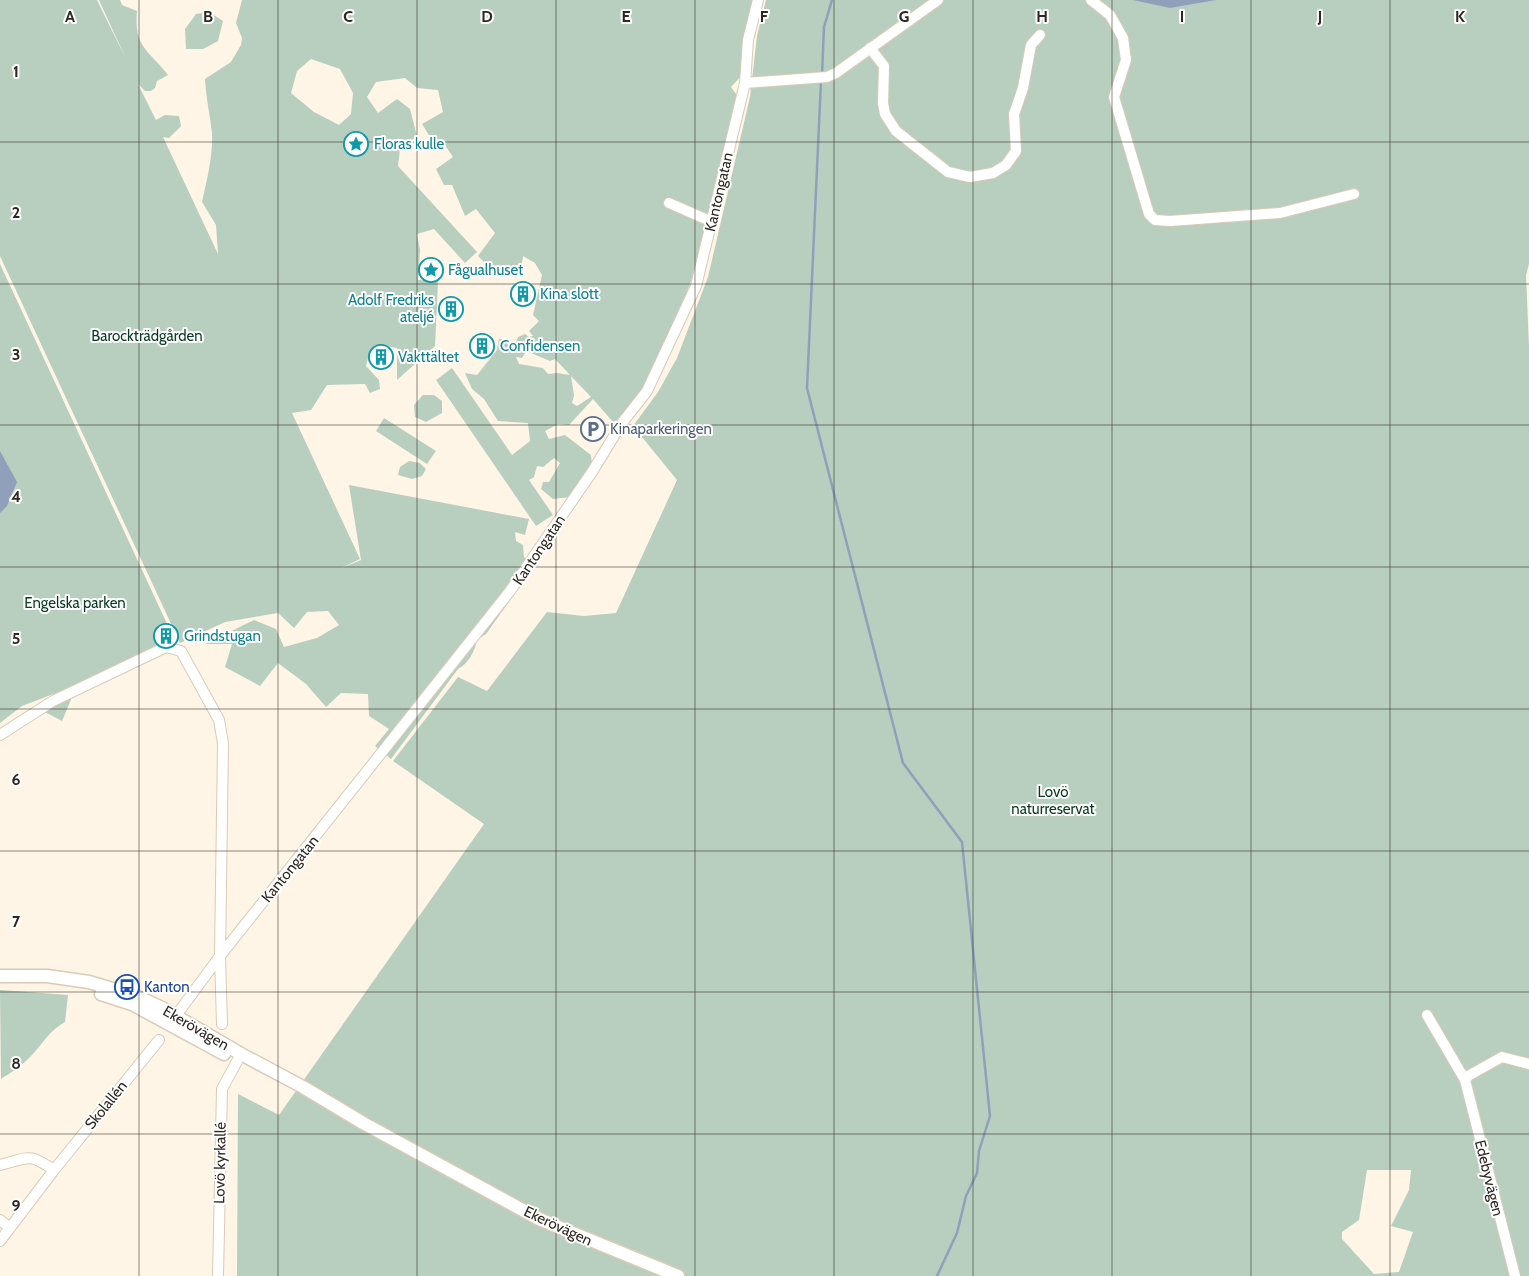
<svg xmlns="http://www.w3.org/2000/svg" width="1529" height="1276" font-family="Cabin,sans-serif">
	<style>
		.green { fill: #b8cebe; fill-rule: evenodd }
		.water { fill: #91a0ba }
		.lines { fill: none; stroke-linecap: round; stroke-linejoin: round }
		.stream { stroke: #91a0ba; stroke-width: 2.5 }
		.minor-casing { stroke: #dacbb6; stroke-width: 12 }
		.major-casing { stroke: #dacbb6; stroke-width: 15 }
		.minor { stroke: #fff; stroke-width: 10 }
		.major { stroke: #fff; stroke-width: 12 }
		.grid { fill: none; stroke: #2e2820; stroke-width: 1; stroke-opacity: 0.55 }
		.labels { text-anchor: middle; stroke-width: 4; stroke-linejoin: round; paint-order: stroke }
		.culture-label { font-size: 15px; fill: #0d838f; stroke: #fff; text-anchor: start }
		.street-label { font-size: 15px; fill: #2e2820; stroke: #fff }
		.park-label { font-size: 15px; fill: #073a1e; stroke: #fff }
		.service-label { font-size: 15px; fill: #4e5e75; stroke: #fff; text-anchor: start }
		.transit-label { font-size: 15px; fill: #164399; stroke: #fff; text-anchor: start }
		.grid-label { font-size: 16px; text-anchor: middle; font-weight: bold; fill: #2e2820; stroke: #fff; stroke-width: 4; stroke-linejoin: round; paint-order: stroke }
	</style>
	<rect width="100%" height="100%" fill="#fef5e7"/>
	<path class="green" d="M0,0H97L126,59L99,0H120L122,5L137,11C134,48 148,49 168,75L157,81L155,88L151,91H145L138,84L156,120L165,115L179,116L181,126L169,138L163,137L218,254L216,225L202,202C207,179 213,157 212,133C210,115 206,98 205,79L231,62L241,45L242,38L236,23L242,0H752L742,75L731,87L739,98L698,263L665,349L637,397L632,412L613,422L593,399L569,425L558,424L545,431L549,439L565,435L591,455L592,465L571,497L553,499L541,489L543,482H549L560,463L554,458L543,467L537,466L534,477L529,480L553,515L536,526L436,380L452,368L512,455L530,441L528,423L498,421L484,399L472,389L465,373L477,375L497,350L499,339L508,340L514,348L518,337L525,334L529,337L533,336L529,331L539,321L533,315L542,275L535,263L523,256L521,269L488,266L478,256L495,233L476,209L465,216L452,185H444L436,169L453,157L441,139L432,140L422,124L443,112L438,90L417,88L405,78L376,82L367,97L378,113L397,99L410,109L417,136L400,149L398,166L477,252L465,263L434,229L417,234L420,250L418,280L438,281L435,346L397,380V348L384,346L370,350L366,366L379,380L380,389L370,393L365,384L327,385L311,410L292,413L360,559L339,569L361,560L349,485L529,519L525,535L515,532L516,541L523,545L524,557L535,565L486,634L477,640C475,651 468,664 458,669L391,759L375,746L389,729L369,716L368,694L341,693L326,707L306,684L278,663L260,686L225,667L232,644H205L254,620L276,629L284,647L317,638L339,625L328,611L307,612L294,628L278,613L225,622L180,643L0,256ZM311,59L340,69L353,93L351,114L339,125L314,112L291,93L297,71ZM526,351L550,361L555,359L570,375L557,373L548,374L543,368L519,364L516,357L522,358ZM571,376L591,397L577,406L572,403L574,395Z
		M766,0H1529V264L1526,275L1529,347V1276H237L238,1094L279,1115L484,824L393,761L458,677L487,691L547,612L584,616L616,613L677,480L633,426L658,392L677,358L708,277L750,97L757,36ZM1367,1170H1411L1409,1190L1391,1226L1413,1232L1399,1272L1374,1274L1342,1239V1232L1359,1220Z
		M209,12L223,21L218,41L203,49H186L185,29L196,14Z
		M0,264L175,641L74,686L22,706L0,723Z
		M423,395H434L442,401V413L426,422L415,417L414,405Z
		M384,418L436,451L427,464L376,431Z
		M409,461L420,463L426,469L422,476L412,479L398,475L400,467Z
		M72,697L62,721L45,712Z
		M0,990L68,995L65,1022C47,1033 46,1040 32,1055C23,1065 12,1072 1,1079Z"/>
	<path class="water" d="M1133,0H1216L1170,8Z
		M0,451L17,482L7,506L0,513Z"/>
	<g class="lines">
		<path class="stream" d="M822,75L824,27L832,0
			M821,81L807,388L903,763L962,842L990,1116L979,1151L977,1173L966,1196L957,1233L937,1276"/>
		<defs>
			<path id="minor" d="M1091,0L1110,15L1123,38L1126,60L1114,97L1149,214L1155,220L1170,221L1280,213L1354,194
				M870,48L884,66L883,103L885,114L896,131L948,172L970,177L993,173L1006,165L1016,151L1014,114L1023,88L1031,45L1040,35
				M745,83L827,77L836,73L938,0
				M669,203L710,221
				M0,735L53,701L166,647L181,651L219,720L223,743L220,956L222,1024
				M1427,1015L1465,1080L1515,1276
				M172,1021L220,956L510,591L592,472L622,423L647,391L696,286L745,83L748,40L758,0
				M1465,1080L1468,1076L1502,1057L1529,1064
				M0,1165C29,1158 27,1152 54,1170
				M0,1220L10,1228
				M0,1241L54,1170L159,1040
				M218,1276L222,1089L241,1054"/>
			<path id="major" d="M0,976H47L89,982L136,996L162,1008L241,1054L303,1087L363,1123L539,1219L678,1276
				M101,994L132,1004L224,1054"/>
		</defs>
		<use href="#minor" class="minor-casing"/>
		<use href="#major" class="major-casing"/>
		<use href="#minor" class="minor"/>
		<use href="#major" class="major"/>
	</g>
	<path class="grid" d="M139,0V1276M278,0V1276M417,0V1276M556,0V1276M695,0V1276M834,0V1276M973,0V1276M1112,0V1276M1251,0V1276M1390,0V1276M0,142H1529M0,284H1529M0,425H1529M0,567H1529M0,709H1529M0,851H1529M0,992H1529M0,1134H1529"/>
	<defs>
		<symbol id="sight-ring" viewBox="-11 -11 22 22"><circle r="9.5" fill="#fff" stroke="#0f9aa8" stroke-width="1.5"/><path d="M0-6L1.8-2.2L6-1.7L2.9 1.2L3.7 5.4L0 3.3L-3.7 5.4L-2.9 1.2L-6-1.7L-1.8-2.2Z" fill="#0f9aa8"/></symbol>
		<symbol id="building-ring" viewBox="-11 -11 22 22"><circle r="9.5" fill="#fff" stroke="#0f9aa8" stroke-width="1.5"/><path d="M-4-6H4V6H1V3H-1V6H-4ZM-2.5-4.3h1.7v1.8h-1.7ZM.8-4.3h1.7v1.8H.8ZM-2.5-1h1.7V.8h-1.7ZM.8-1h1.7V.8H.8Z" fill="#0f9aa8"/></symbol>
		<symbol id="parking-ring" viewBox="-11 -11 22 22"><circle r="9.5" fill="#fff" stroke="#5c6f8a" stroke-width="1.5"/><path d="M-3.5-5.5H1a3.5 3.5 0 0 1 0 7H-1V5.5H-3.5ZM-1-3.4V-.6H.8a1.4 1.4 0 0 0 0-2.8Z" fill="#5c6f8a"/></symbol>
		<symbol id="bus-ring" viewBox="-11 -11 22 22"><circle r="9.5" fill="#fff" stroke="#1a4fb4" stroke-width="1.5"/><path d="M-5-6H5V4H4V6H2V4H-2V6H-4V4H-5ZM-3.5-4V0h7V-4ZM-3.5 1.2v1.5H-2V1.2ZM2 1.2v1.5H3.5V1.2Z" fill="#1a4fb4"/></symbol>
	</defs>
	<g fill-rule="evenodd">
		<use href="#sight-ring" x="342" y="130" width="28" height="28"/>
		<use href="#sight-ring" x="417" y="256" width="28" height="28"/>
		<use href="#building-ring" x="509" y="280" width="28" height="28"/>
		<use href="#building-ring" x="437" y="295" width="28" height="28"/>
		<use href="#building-ring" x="468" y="332" width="28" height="28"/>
		<use href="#building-ring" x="367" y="343" width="28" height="28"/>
		<use href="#parking-ring" x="579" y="415" width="28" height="28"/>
		<use href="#building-ring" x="152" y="622" width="28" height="28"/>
		<use href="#bus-ring" x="113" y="973" width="28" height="28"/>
	</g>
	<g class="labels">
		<g class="culture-label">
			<text x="374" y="149">Floras kulle</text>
			<text x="448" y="275">Fågualhuset</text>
			<text x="540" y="299">Kina slott</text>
			<text x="434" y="305" text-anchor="end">Adolf Fredriks<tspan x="434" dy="17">ateljé</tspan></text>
			<text x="500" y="351">Confidensen</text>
			<text x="398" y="362">Vakttältet</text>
			<text x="184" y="641">Grindstugan</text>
		</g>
		<g class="street-label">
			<text transform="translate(719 192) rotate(-77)" y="5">Kantongatan</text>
			<text transform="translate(539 550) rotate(-56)" y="5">Kantongatan</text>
			<text transform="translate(290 869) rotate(-51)" y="5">Kantongatan</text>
			<text transform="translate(196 1028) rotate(30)" y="5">Ekerövägen</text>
			<text transform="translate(106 1105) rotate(-51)" y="5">Skolallén</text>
			<text transform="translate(220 1163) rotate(-89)" y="5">Lovö kyrkallé</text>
			<text transform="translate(1489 1178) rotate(76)" y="5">Edebyvägen</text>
			<text transform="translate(558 1226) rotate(25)" y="5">Ekerövägen</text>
		</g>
		<g class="park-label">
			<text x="147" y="341">Barockträdgården</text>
			<text x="75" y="608">Engelska parken</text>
			<text x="1053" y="797">Lovö<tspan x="1053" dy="17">naturreservat</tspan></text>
		</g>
		<g class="service-label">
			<text x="610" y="434">Kinaparkeringen</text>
		</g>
		<g class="transit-label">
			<text x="144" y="992">Kanton</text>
		</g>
	</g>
	<g class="grid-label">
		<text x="70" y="22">A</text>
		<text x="208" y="22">B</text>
		<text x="348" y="22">C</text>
		<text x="487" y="22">D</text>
		<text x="626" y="22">E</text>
		<text x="764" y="22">F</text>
		<text x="904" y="22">G</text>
		<text x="1042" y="22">H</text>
		<text x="1182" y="22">I</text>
		<text x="1320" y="22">J</text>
		<text x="1460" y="22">K</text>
		<text x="16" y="77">1</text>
		<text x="16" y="218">2</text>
		<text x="16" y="360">3</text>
		<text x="16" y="502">4</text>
		<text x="16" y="644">5</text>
		<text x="16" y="785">6</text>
		<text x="16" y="927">7</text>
		<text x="16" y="1069">8</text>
		<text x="16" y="1211">9</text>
	</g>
</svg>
